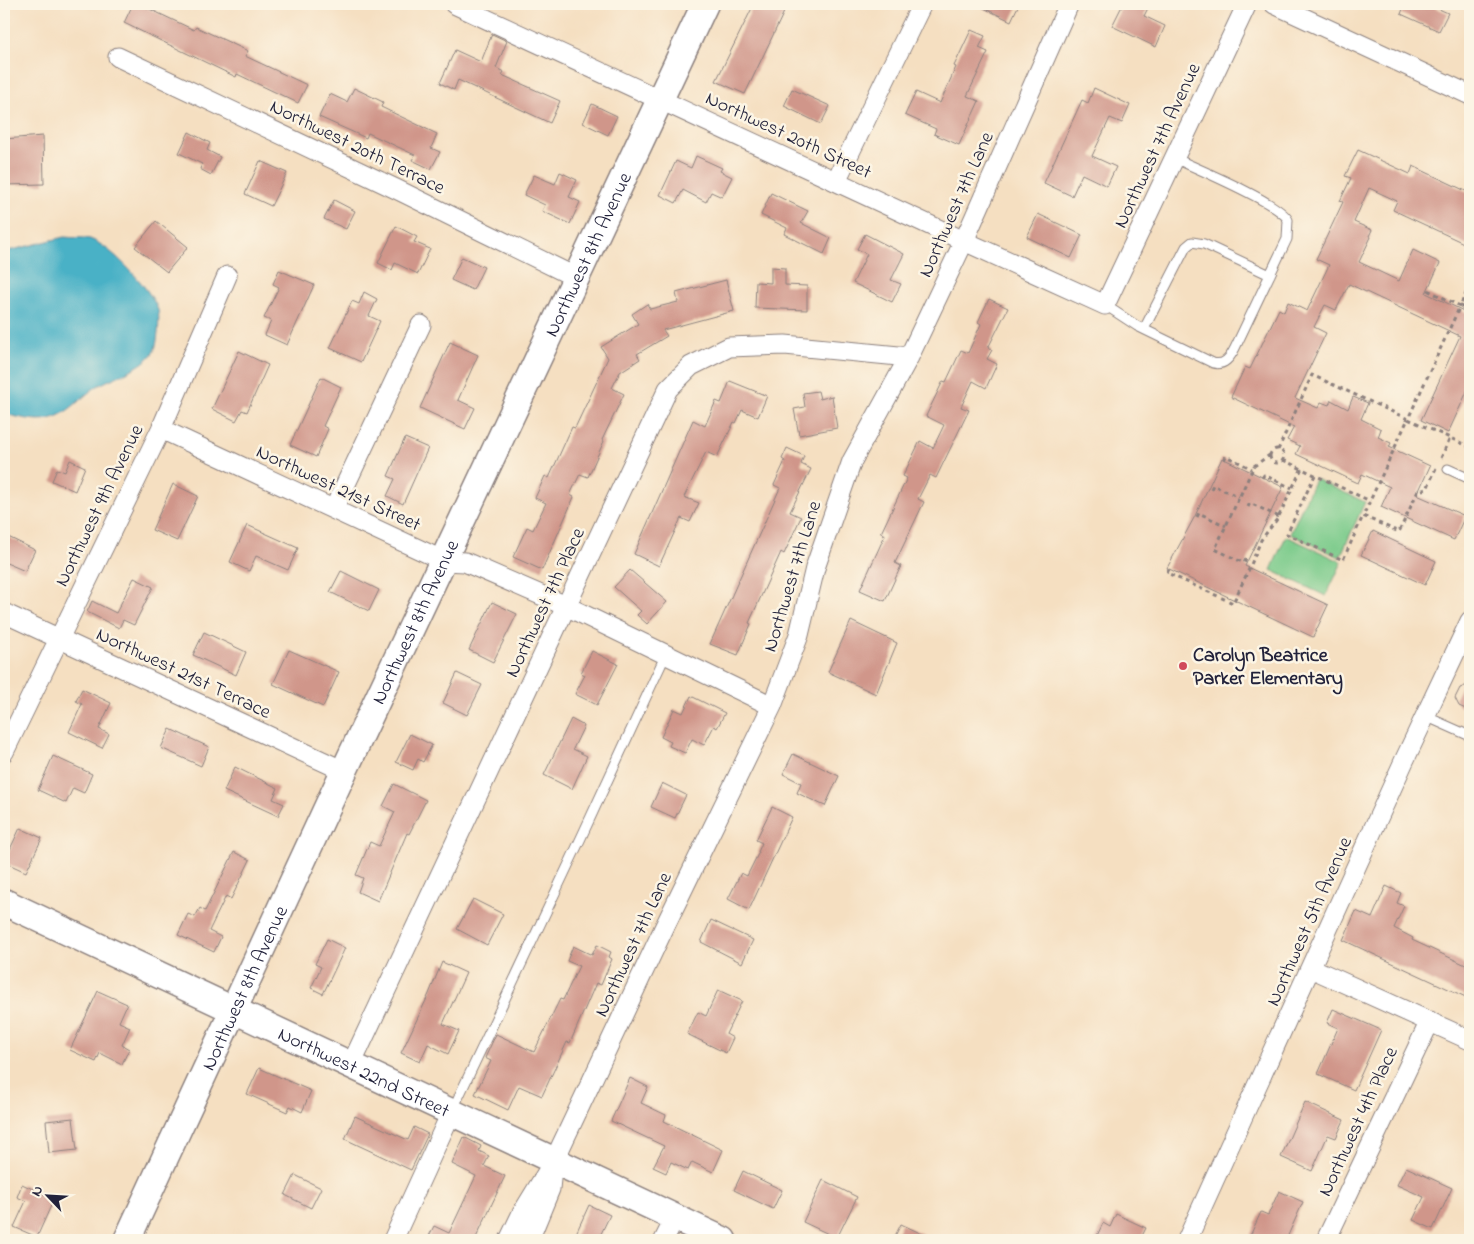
<svg xmlns="http://www.w3.org/2000/svg" width="1474" height="1244" font-family="'Indie Flower',sans-serif">
	<style>
		.green { fill: #7bcb8b; stroke: #4e7663 }
		.water { fill: #48b1c6; stroke: #356a80 }
		.building { fill: #d0968a }
		.lines { fill: none; stroke-linecap: round; stroke-linejoin: round }
		.lane-casing { stroke: #8c807e; stroke-width: 11 }
		.street-casing { stroke: #8c807e; stroke-width: 21 }
		.secondary-casing { stroke: #8c807e; stroke-width: 29 }
		.path { stroke: #8c807e; stroke-width: 3; stroke-dasharray: 4 4; stroke-linecap: butt }
		.lane { stroke: #fff; stroke-width: 9 }
		.street { stroke: #fff; stroke-width: 19 }
		.secondary { stroke: #fff; stroke-width: 26 }
		.poi-dot { fill: #d1495b; stroke: #fcf5e5; stroke-width: 2 }
		.labels { text-anchor: middle; stroke-width: 5; stroke-linejoin: round; paint-order: stroke }
		.street-label { font-size: 20px; fill: #22223b; stroke: #fcf5e5 }
		.poi-label { font-size: 20px; font-weight: bold; fill: #22223b; stroke: #fcf5e5; text-anchor: start }
	</style>
	<rect width="100%" height="100%" fill="#fcf5e5"/>
	<filter id="ink" filterUnits="userSpaceOnUse"><feTurbulence type="fractalNoise" baseFrequency=".02" numOctaves="2"/><feDisplacementMap in="SourceGraphic" scale="10" xChannelSelector="R" yChannelSelector="G"/><feConvolveMatrix kernelMatrix="1 2 1 2 8 2 1 2 1" color-interpolation-filters="sRGB"/></filter>
	<filter id="wash" filterUnits="userSpaceOnUse"><feTurbulence type="fractalNoise" baseFrequency=".0096" numOctaves="4" result="noise"/><feDisplacementMap in="SourceGraphic" scale="20" xChannelSelector="R" yChannelSelector="G"/><feGaussianBlur stdDeviation="1.12" result="paint"/><feColorMatrix in="noise" values="0 0 0 0 0 0 0 0 0 0 0 0 0 0 0 0 0 1.4 0 .05"/><feComposite in="paint" operator="in"/></filter>
	<g filter="url(#wash)">
		<rect width="100%" height="100%" fill="#f5dfc1"/>
		<path class="green" d="M1315,479L1365,502L1340,557L1290,534Z
			M1286,536L1342,562L1326,596L1271,570Z"/>
		<path class="water" d="M64,237C72,238 83,237 90,239C111,246 151,289 158,310C160,317 158,344 154,351C145,368 112,377 96,387C81,397 68,415 49,419C35,422 18,417 4,414V252Z"/>
		<g id="blocks">
			<path class="building" d="M133,4H139L194,30L196,27L248,51L245,56L307,85L298,103L237,74L236,77L124,23Z
				M754,4H766L784,12L745,94L716,81Z
				M975,4H1019L1011,21Z
				M1123,4H1150L1144,16L1165,26L1156,47L1112,26Z
				M1405,4H1427L1448,13L1439,31L1401,14Z
				M971,30L985,36L979,48L988,52L967,96L979,101L959,145L934,134L936,129L905,115L916,92L940,103L956,67L954,66Z
				M492,34L507,41L496,68L504,72L502,75L560,101L550,123L458,80L454,90L440,83L455,50L481,62Z
				M354,88L383,102L381,107L437,134L431,148L440,152L431,169L412,160L415,155L368,133L366,138L319,117L330,94L347,102Z
				M1094,88L1130,105L1122,123L1110,118L1092,156L1116,167L1107,186L1082,174L1072,196L1044,183L1082,100L1088,103Z
				M792,89L830,106L821,124L784,106Z
				M592,104L617,116L608,135L583,123Z
				M189,132L210,143L207,150L220,157L211,175L200,169L202,164L179,153Z
				M43,136L44,184L4,185V139Z
				M1358,150L1410,174L1413,166L1470,193V246L1393,210L1397,201L1369,188L1354,222L1372,230L1369,236L1371,237L1359,262L1399,281L1413,250L1440,263L1426,293L1470,314V385L1448,433L1421,420L1460,336L1349,284L1336,310L1325,305L1314,327L1326,333L1295,398L1318,408L1321,402L1329,405L1331,400L1348,409L1353,397L1368,403L1361,419L1381,429L1378,437L1391,443L1389,447L1430,466L1417,495L1465,516L1454,540L1381,507L1390,487L1362,474L1358,483L1296,454L1300,446L1287,440L1294,427L1231,397L1245,367L1250,369L1279,309L1284,312L1288,302L1307,311L1329,265L1316,259L1343,202L1340,201L1351,178L1345,176Z
				M696,156L722,168L720,171L732,177L722,197L711,192L706,202L683,190L676,203L660,195L676,161L691,168Z
				M260,161L287,173L271,206L245,194Z
				M560,172L577,180L569,197L580,202L570,224L542,211L545,205L524,195L534,175L555,184Z
				M771,193L808,211L801,223L831,238L824,254L784,234L787,228L761,215Z
				M334,200L355,211L346,229L324,219Z
				M1038,214L1082,235L1071,258L1027,237Z
				M156,221L188,247L167,272L135,247Z
				M396,226L417,237L414,242L430,249L418,274L395,263L392,270L378,263Z
				M865,234L904,254L891,280L901,284L892,302L853,283L867,254L857,249Z
				M462,257L484,267L473,290L451,280Z
				M771,267L785,268V285L807,286V310L755,308L756,282L771,283Z
				M279,270L314,285L287,345L265,335L271,321L264,318L279,287L273,284Z
				M726,280L734,311L663,330L667,336L637,354L640,359L620,372L612,388L624,394L602,440L604,441L588,477L580,474L570,495L574,497L542,570L513,557L527,527L533,530L546,503L535,498L545,476L549,478L572,427L575,428L608,358L601,347L638,324L632,314L647,304L650,309L678,302L676,293Z
				M364,292L377,299L369,316L380,321L361,362L330,348L352,301L359,304Z
				M989,299L1008,308L988,348L992,350L987,359L997,364L986,388L973,381L961,407L969,410L936,478L930,475L918,499L924,502L895,563L901,566L885,601L860,590L885,535L881,533L907,478L903,476L920,441L933,448L944,425L926,416L943,381L946,382L961,350L968,353L981,324L978,322Z
				M450,342L478,355L458,400L475,408L465,429L420,408Z
				M239,351L268,365L247,412L242,410L236,421L212,409Z
				M321,377L341,387L323,426L328,429L316,457L290,445Z
				M730,381L767,396L758,417L742,410L736,423L734,422L717,457L706,452L684,497L699,503L690,522L681,518L659,566L634,554L693,420L705,426L716,401L721,403Z
				M818,391L820,399L832,396L837,428L799,435L794,409L805,407L803,393Z
				M405,438L428,448L403,504L387,496L395,479L388,476Z
				M787,448L804,456L801,464L811,469L790,512L801,517L784,554L781,552L749,623L751,624L738,655L710,644L780,488L774,485L785,461L782,459Z
				M1222,458L1283,487L1245,566L1328,605L1313,637L1167,568L1195,516Z
				M70,460L85,467L75,491L52,481L57,469L65,472Z
				M173,484L198,496L177,541L152,530Z
				M247,525L298,548L288,570L256,556L249,571L230,562Z
				M1373,531L1436,561L1425,585L1361,555Z
				M4,535L35,550L25,571L4,562Z
				M630,570L667,602L647,624L637,615L641,611L614,587Z
				M341,571L379,590L369,611L330,592Z
				M134,578L153,587L134,625L123,620L119,628L87,612L92,601L116,613Z
				M492,602L517,614L493,662L469,650Z
				M851,621L897,643L876,694L828,672Z
				M204,632L246,652L236,675L193,655Z
				M289,650L339,672L323,707L273,684Z
				M592,651L618,664L597,705L575,694L585,675L581,673Z
				M457,673L482,685L467,715L443,703Z
				M1470,684V711L1459,706L1455,698L1460,688Z
				M82,689L111,703L99,729L109,734L102,748L69,732L82,704L76,701Z
				M691,696L725,713L717,728L714,726L704,745L692,739L685,753L669,746L671,742L661,737L674,709L683,713Z
				M571,719L584,726L573,749L587,756L572,789L544,775Z
				M170,729L209,747L201,766L161,748Z
				M410,734L432,745L423,762L418,759L413,770L396,762Z
				M793,754L839,776L825,806L797,793L801,783L783,774Z
				M53,756L92,774L84,793L73,788L66,803L38,790Z
				M235,767L278,788L273,799L284,804L278,816L224,791Z
				M662,783L686,795L675,818L651,807Z
				M394,784L426,800L409,834L407,833L378,901L358,892L363,878L356,875L370,842L379,846L395,812L383,806Z
				M772,807L792,817L749,910L728,899L741,873L747,876L759,852H758L762,843L756,840Z
				M20,828L42,838L26,872L4,862Z
				M234,852L250,860L231,899L226,896L209,931L221,937L214,952L178,935L188,914L195,917L200,908L205,911Z
				M1386,886L1401,893L1397,903L1404,906L1394,928L1413,938L1412,940L1470,967V999L1343,940L1356,911L1372,918Z
				M473,899L503,914L487,945L457,929Z
				M711,920L753,940L742,963L701,942Z
				M327,939L345,948L323,994L311,988L321,967L315,964Z
				M597,945L611,952L609,957L612,959L601,985L596,983L570,1043L567,1042L542,1096L519,1086L508,1110L475,1094L491,1061L485,1058L496,1034L534,1052L560,999L563,1000L579,966L567,961L573,946L592,955Z
				M442,962L466,973L443,1024L459,1031L448,1054L428,1044L420,1062L401,1053L429,994Z
				M718,990L742,1001L726,1034L733,1038L726,1053L687,1034L698,1012L706,1016Z
				M98,991L127,1004L119,1022L130,1027L122,1045L129,1049L122,1064L100,1053L96,1062L70,1050Z
				M1333,1009L1381,1030L1354,1090L1318,1074L1338,1028L1327,1023Z
				M259,1068L311,1091L302,1112L290,1106L287,1112L247,1094Z
				M630,1078L648,1087L641,1103L666,1115L664,1121L723,1150L713,1172L692,1162L688,1170L671,1162L666,1173L653,1167L664,1146L611,1121Z
				M1305,1102L1344,1120L1336,1138L1328,1135L1312,1171L1281,1157Z
				M355,1116L408,1140L414,1127L428,1134L411,1170L345,1139Z
				M73,1118L77,1150L49,1153L46,1121Z
				M464,1137L481,1146L479,1151L489,1156L484,1166L505,1176L475,1240H427L434,1226L449,1233L476,1176L452,1164Z
				M1406,1167L1452,1188L1433,1229L1413,1220L1424,1197L1397,1185Z
				M743,1171L782,1190L773,1209L734,1190Z
				M295,1175L321,1188L311,1208L285,1195Z
				M823,1180L857,1197L837,1238L803,1222Z
				M22,1184L54,1199L37,1237L14,1227L26,1201L17,1197Z
				M1279,1191L1303,1202L1286,1240H1259L1250,1236L1261,1212L1268,1215Z
				M589,1205L610,1215L598,1240H573Z
				M1116,1214L1146,1228L1140,1240H1095L1103,1223L1110,1227Z
				M901,1224L935,1240H893Z"/>
		</g>
	</g>
	<g filter="url(#ink)">
		<use href="#blocks" fill-opacity="0" stroke="#8c807e" stroke-width="1"/>
		<g class="lines">
			<defs>
				<path id="lane" d="M1105,305L1137,326L1213,363C1224,366 1230,358 1235,348L1287,239L1288,220C1280,203 1196,168 1174,158
					M1144,329L1186,247L1192,242L1204,244L1270,275
					M1448,469L1470,479
					M1425,716L1470,736
					M452,1111L581,838L666,654"/>
				<path id="street" d="M454,4L964,241L1105,305L1247,4
					M1274,4L1470,95
					M118,57L396,189L577,278
					M836,181L922,4
					M161,429L444,561L465,562L566,606L772,706
					M334,509L421,325
					M4,613L344,771
					M4,752L161,429L227,276
					M1311,968L1470,1040
					M351,1065L668,389L691,366L729,347L785,345L909,357
					M393,1240L451,1113
					M509,1240L521,1215L554,1161L664,928L772,706L799,635L815,568L852,461L909,357L964,241L1069,4
					M529,1240L550,1189L551,1179
					M664,1240L675,1218
					M1187,1240L1404,761L1470,621
					M1326,1240L1430,1021"/>
				<g id="secondary">
					<path id="s1" d="M4,902L723,1240"/>
					<path id="s2" d="M127,1240L344,771L705,4"/>
				</g>
			</defs>
			<use href="#lane" class="lane-casing"/>
			<use href="#street" class="street-casing"/>
			<use href="#secondary" class="secondary-casing"/>
			<path class="path" d="M1470,285L1460,306L1470,310
				M1270 456a7 7 0 1 1 14 0a7 7 0 1 1-14 0Z
				M1278,450L1312,375L1408,419L1460,306L1427,290
				M1441,458L1450,438
				M1224,460L1226,456L1252,469
				M1283,460L1370,501
				M1436,468L1427,489L1418,491L1399,532L1363,516L1408,419L1470,447
				M1315,475L1287,534L1343,560L1363,516
				M1262,478L1264,475L1292,488
				M1211,489L1213,485L1239,497
				M1248,507L1250,503L1279,517
				M1197,517L1199,513L1226,526
				M1246,559L1244,563L1215,549L1254,466L1271,454
				M1169,569L1167,573L1233,603L1250,567L1261,540L1278,518L1302,468"/>
			<use href="#lane" class="lane"/>
			<use href="#street" class="street"/>
			<use href="#secondary" class="secondary"/>
		</g>
	</g>
	<circle class="poi-dot" cx="1183" cy="666" r="5"/>
	<g class="labels">
		<g class="street-label">
			<text transform="translate(789 134) rotate(25)" y="7">Northwest 20th Street</text>
			<text transform="translate(1156 145) rotate(-65)" y="7">Northwest 7th Avenue</text>
			<text transform="translate(358 146) rotate(26)" y="7">Northwest 20th Terrace</text>
			<text transform="translate(955 204) rotate(-66)" y="7">Northwest 7th Lane</text>
			<text dy="7" stroke="none"><textPath href="#s2" startOffset="1088">Northwest 8th Avenue</textPath></text>
			<text transform="translate(339 487) rotate(25)" y="7">Northwest 21st Street</text>
			<text transform="translate(98 505) rotate(-64)" y="7">Northwest 9th Avenue</text>
			<text transform="translate(791 576) rotate(-73)" y="7">Northwest 7th Lane</text>
			<text transform="translate(544 602) rotate(-65)" y="7">Northwest 7th Place</text>
			<text dy="7" stroke="none"><textPath href="#s2" startOffset="682">Northwest 8th Avenue</textPath></text>
			<text transform="translate(184 672) rotate(25)" y="7">Northwest 21st Terrace</text>
			<text transform="translate(1308 921) rotate(-66)" y="7">Northwest 5th Avenue</text>
			<text transform="translate(632 944) rotate(-65)" y="7">Northwest 7th Lane</text>
			<text dy="7" stroke="none"><textPath href="#s2" startOffset="278">Northwest 8th Avenue</textPath></text>
			<text dy="7" stroke="none"><textPath href="#s1" startOffset="398">Northwest 22nd Street</textPath></text>
			<text transform="translate(1357 1121) rotate(-65)" y="7">Northwest 4th Place</text>
		</g>
		<g class="poi-label">
			<text x="1193" y="661">Carolyn Beatrice<tspan x="1193" dy="23">Parker Elementary</tspan></text>
		</g>
	</g>
	<rect width="1474" height="1244" fill="none" stroke="#fcf5e5" stroke-width="20"/>
	<g transform="translate(48 1196) rotate(295)" stroke="#fcf5e5" stroke-width="4" paint-order="stroke">
	<path d="M0-4L9 19L0 12L-9 19Z" fill="#22223b"/>
	<text y="-8" font-size="14" font-weight="bold" text-anchor="middle" fill="#22223b">N</text>
	</g>
</svg>
